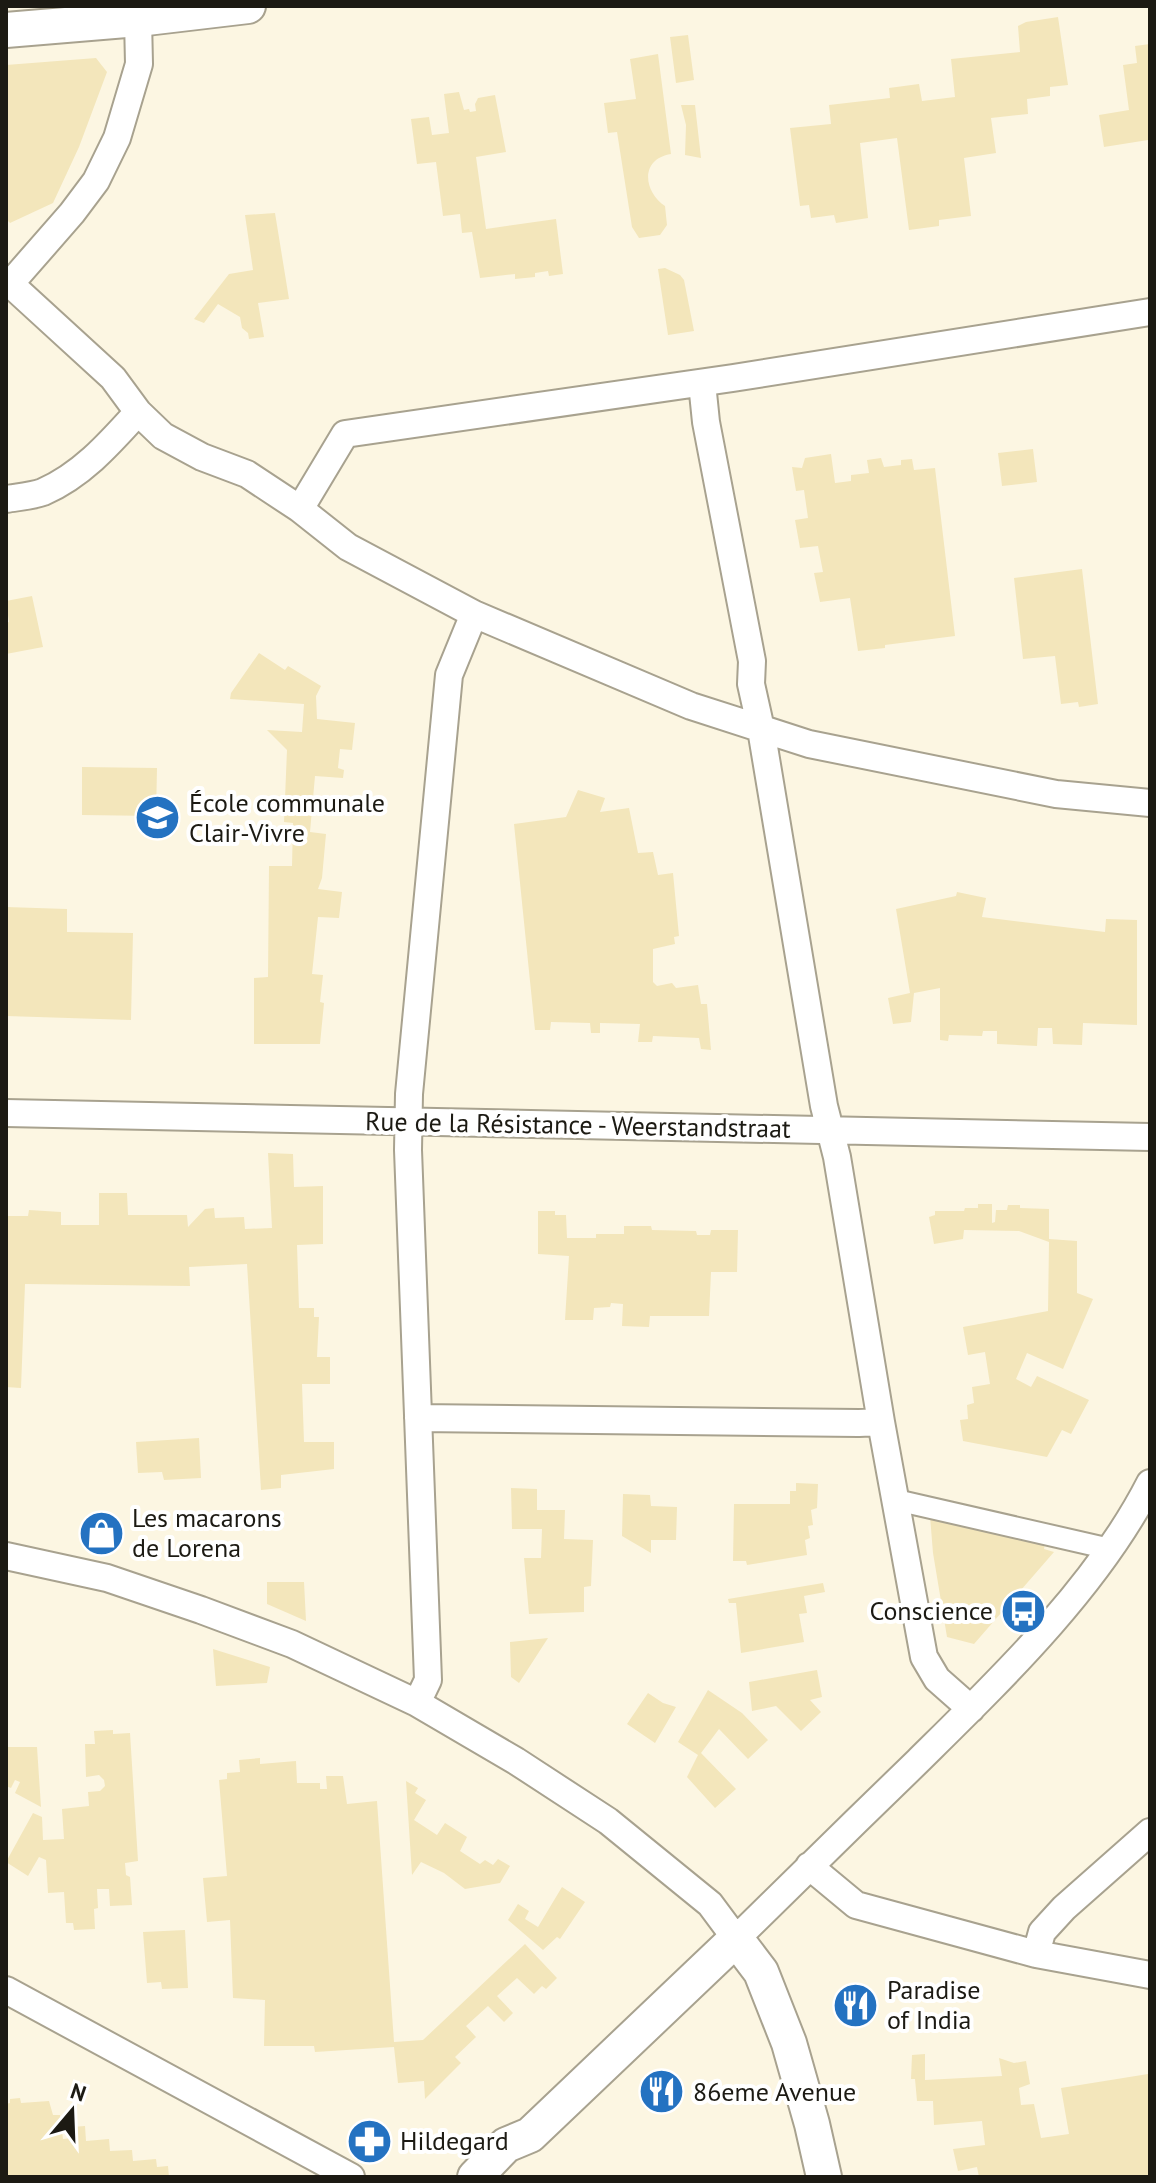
<svg xmlns="http://www.w3.org/2000/svg" width="1156" height="2183" font-family="'PT Sans',sans-serif">
	<style>
		.green { fill: #f3e6bb }
		.lines { fill: none; stroke-linecap: round; stroke-linejoin: round }
		.pedestrian-casing { stroke: #a8a28f; stroke-width: 24 }
		.minor-casing { stroke: #a8a28f; stroke-width: 30 }
		.tertiary-casing { stroke: #a8a28f; stroke-width: 38 }
		.pedestrian { stroke: #fff; stroke-width: 20 }
		.minor { stroke: #fff; stroke-width: 26 }
		.tertiary { stroke: #fff; stroke-width: 34 }
		.labels { text-anchor: middle; stroke-width: 8; stroke-linejoin: round; paint-order: stroke }
		.poi-label { font-size: 26px; fill: #1c1a13; stroke: #fff; text-anchor: start }
		.street-label { font-size: 26px; fill: #1c1a13; stroke: #fff }
	</style>
	<rect width="100%" height="100%" fill="#fcf6e2"/>
	<path class="green" d="M1058,17L1068,85L1050,87V96L1027,99L1028,114L991,118L996,153L964,158L971,216L939,220V226L909,230L897,138L860,143L868,218L836,223L834,215L811,218L809,205L800,206L790,128L831,124L829,105L890,98L889,88L919,84L922,101L955,97L951,59L1020,52L1018,26L1026,22Z
		M688,35L694,80L676,83L670,37Z
		M1150,44V153L1148,140L1104,147L1099,115L1129,110L1123,65L1137,63L1135,46Z
		M658,54L671,154C640,159 643,191 665,206L667,225L660,235L639,238L632,227L617,132L608,133L604,103L636,99L630,59Z
		M96,58L107,72L79,147L53,203L10,223L6,219V65Z
		M459,92L464,110L469,109L470,112L476,111L475,104L478,98L495,95L506,152L476,157L486,229L556,219L563,274L549,276L548,271L535,273V277L515,279V274L480,278L472,232L462,233L460,214L443,216L436,162L417,164L411,119L429,117L432,135L449,133L444,94Z
		M681,105H695L701,158L685,155L686,125Z
		M275,213L289,299L258,303L264,337L249,339L248,333L242,328L240,317L218,304L204,323L194,319L229,274L253,270L245,215Z
		M665,268L680,275L684,280L694,331L668,335L658,269Z
		M1033,449L1037,482L1002,486L998,453Z
		M831,454L835,483L851,481V475L869,473L867,460L881,458L884,467L901,465V460L912,459L914,470L935,468L955,636L885,645V648L858,651L850,598L820,602L814,573L823,572L818,546L800,548L795,520L808,518L804,490L796,491L792,467L802,468L805,458Z
		M1082,569L1098,704L1079,707L1078,702L1061,704L1055,656L1023,659L1014,578Z
		M32,596L43,647L6,654V623L9,622L6,601Z
		M259,653L285,670L288,666L321,686L316,696L317,719L355,723L352,750L340,749L338,768L344,770L343,778L315,776L310,832L326,834L322,878L318,889L342,892L339,918L318,917L312,974L323,975L320,1002L324,1003L320,1044H254V978L268,977L269,866H292L293,823L284,822L287,750L267,730L302,732L304,704L230,699L231,693Z
		M82,767L157,768L156,816L82,815Z
		M578,790L605,798L600,812L629,808L638,853L653,852L658,875L673,873L679,936L674,937L675,944L653,949V982L657,986L672,983L676,988L698,985L701,1004H707L711,1050L701,1049L699,1038L653,1036L652,1042H638L640,1024L600,1023V1033H591L590,1023L551,1022L550,1030H535L514,824L566,817Z
		M957,892L986,898L982,917L1105,932L1106,919L1137,920V1025L1083,1023L1082,1045L1053,1044L1052,1028H1038L1037,1046L997,1044V1031H983L982,1036L949,1035L948,1041L940,1040V988L914,993L911,1022L893,1024L888,998L910,993L896,909L956,896Z
		M6,907L67,909V932L133,933L131,1020L6,1016Z
		M268,1153L293,1154L294,1187L323,1186V1244L297,1245L299,1308H314V1317H319L317,1357H330V1384H302L304,1442H334V1469L281,1475V1488L261,1490L247,1264L189,1267L190,1286L25,1284L21,1388L6,1387V1216H28L29,1210L61,1212V1225H99V1193H127L128,1215H187L188,1227L205,1209L214,1208L215,1218L244,1217L245,1229L272,1228Z
		M978,1204H992V1223L995,1222L996,1210H1007L1008,1205H1020V1208L1049,1209V1239L1077,1241V1293L1093,1299L1063,1369L1027,1353L1016,1379L1031,1387L1037,1376L1089,1400L1071,1434L1062,1430L1047,1457L963,1441L960,1420L968,1419L967,1405L974,1403L972,1387L990,1384L985,1352L968,1355L963,1327L1048,1311L1049,1242L1019,1231L964,1230L963,1239L934,1244L929,1217L935,1215V1211H964L965,1208H978Z
		M538,1211H555V1215H566L567,1238H596V1234H624V1226H651L652,1230L696,1231L697,1235H710L711,1230H738L737,1272H711L709,1316H650L649,1327L622,1326L623,1304L611,1303L610,1307L594,1308L593,1320H565L569,1256L538,1254Z
		M199,1438L201,1478L164,1480L162,1472L138,1473L136,1442Z
		M796,1483L818,1484L817,1508L811,1510L813,1525L808,1526L810,1538L805,1540L807,1555L747,1565L746,1561H733L734,1504H790V1491H796Z
		M511,1488L537,1489V1510H565L564,1539L593,1540L591,1586L584,1587V1612L529,1614L524,1558H541L542,1529H512Z
		M623,1494L650,1495L651,1506L677,1507L676,1540H651V1553L622,1536Z
		M930,1516L1045,1543L1044,1549L1054,1552L974,1644L947,1637L933,1553Z
		M267,1582H304L306,1621L267,1604Z
		M823,1583L825,1592L804,1596L807,1613L799,1614L804,1642L741,1653L736,1603H729L728,1599Z
		M548,1638L519,1683L511,1677L510,1642Z
		M213,1649L270,1667L267,1683L216,1686Z
		M817,1670L822,1697L810,1700L821,1712L801,1731L776,1706L752,1711L749,1682Z
		M708,1690L742,1713L768,1740L748,1759L719,1729L701,1753L736,1789L715,1808L687,1777L698,1755L678,1742Z
		M648,1693L663,1703L676,1707L655,1743L627,1724Z
		M113,1730V1734L130,1733L138,1861L125,1863L126,1875L130,1877L132,1905L110,1906L109,1889H97L98,1908L94,1909L95,1929L74,1930L73,1923H66L64,1892L48,1893L46,1860L39,1857L28,1876L6,1862L33,1813L42,1817L43,1840L64,1839L62,1809L89,1806L88,1792L100,1791L105,1786L104,1780L99,1775L86,1777L85,1744H95L94,1731Z
		M6,1747H37L41,1807L15,1793L20,1782L15,1780L11,1788L6,1786Z
		M260,1758V1764L296,1761L297,1783H320V1789H327L326,1776H343L347,1804L377,1801L394,2042L423,2040L525,1944L557,1978L546,1989L542,1986L534,1994L517,1978L497,1996L513,2013L504,2022L488,2006L466,2026L476,2037L455,2057L461,2063L425,2099L424,2081L398,2083L394,2047L315,2052L314,2046H264L265,2000L233,1998L230,1920L207,1922L203,1878L227,1876L219,1780L227,1779V1773L240,1772L239,1760Z
		M406,1781L418,1788L415,1793L426,1800L414,1820L437,1835L445,1823L467,1837L460,1851L480,1864L485,1860L493,1865L498,1859L510,1866L500,1883L465,1889L444,1873L421,1862L412,1875Z
		M562,1887L585,1902L560,1939L557,1937L543,1950L508,1920L518,1904L529,1911L525,1919L538,1927Z
		M185,1930L188,1988L162,1989L161,1982L147,1983L143,1932Z
		M925,2054V2080L1002,2076L999,2058L1014,2063L1026,2061L1030,2084L1019,2088L1021,2105L1034,2104L1041,2138L1069,2134L1061,2088L1148,2074L1150,2177H979L977,2167L958,2171L953,2149L985,2145L982,2121L934,2125L933,2101H917L915,2079H911L912,2055Z
		M20,2098L21,2103L49,2101L53,2115H60L63,2139L73,2138L72,2127L85,2126L86,2141L109,2139L110,2151L132,2150L133,2161L156,2159L157,2167L168,2166L169,2177L66,2175V2177H6V2104L10,2103V2099Z"/>
	<g class="lines">
		<defs>
			<path id="pedestrian" d="M896,1500L1110,1549"/>
			<path id="minor" d="M6,280L113,378L138,412L163,436L202,457L247,474L300,509L348,547L474,614L691,706L809,744L1056,794L1150,803
				M10,284L72,213L96,181L117,138L139,64L138,19
				M702,383L706,422L752,661L751,684L761,729L824,1106L837,1157L881,1422L924,1657L937,1679L971,1709
				M6,499C18,497 32,496 43,492C82,475 110,443 138,412
				M300,509L345,434L733,378L1150,312
				M6,1113L1150,1137
				M418,1418L859,1423L881,1422
				M6,1556L107,1578L201,1610L292,1644L417,1703L516,1761L608,1821L710,1904L736,1939C797,1879 857,1820 918,1761C1001,1679 1097,1587 1150,1483
				M417,1703L428,1680L408,1150L409,1094L449,675L474,614
				M809,1866L856,1905L1036,1954L1150,1975
				M1036,1954L1042,1932L1064,1908L1150,1832
				M6,1990L351,2177"/>
			<path id="tertiary" d="M6,30L138,19L248,6
				M475,2177L506,2145L530,2135L736,1939L761,1972L789,2043L812,2124L824,2177"/>
		</defs>
		<use href="#pedestrian" class="pedestrian-casing"/>
		<use href="#minor" class="minor-casing"/>
		<use href="#tertiary" class="tertiary-casing"/>
		<use href="#pedestrian" class="pedestrian"/>
		<use href="#minor" class="minor"/>
		<use href="#tertiary" class="tertiary"/>
	</g>
	<defs>
		<symbol id="school-disc" viewBox="-11 -11 22 22"><circle r="9.5" fill="#2472c1" stroke="#fff"/><path d="M0-5L7-2L0 1L-7-2ZM-4 1L0 2.5L4 1V4Q0 6-4 4Z" fill="#fff"/></symbol>
		<symbol id="shop-disc" viewBox="-11 -11 22 22"><circle r="9.5" fill="#2472c1" stroke="#fff"/><path d="M-5-2.5h2.3a2.7 3.5 0 0 1 5.4 0H5L5.5 6h-11ZM-1.5-2.5h3a1.5 2.3 0 0 0-3 0Z" fill="#fff"/></symbol>
		<symbol id="bus-disc" viewBox="-11 -11 22 22"><circle r="9.5" fill="#2472c1" stroke="#fff"/><path d="M-5-6H5V4H4V6H2V4H-2V6H-4V4H-5ZM-3.5-4V0h7V-4ZM-3.5 1.2v1.5H-2V1.2ZM2 1.2v1.5H3.5V1.2Z" fill="#fff"/></symbol>
		<symbol id="restaurant-disc" viewBox="-11 -11 22 22"><circle r="9.5" fill="#2472c1" stroke="#fff"/><path d="M-5-6h1v4h1v-4h1v4h1v-4h1v5L-1.5 .5V6h-2V.5L-5-1ZM5-6V6H3V1.5H1.5Q1.5-4 5-6Z" fill="#fff"/></symbol>
		<symbol id="pharmacy-disc" viewBox="-11 -11 22 22"><circle r="9.5" fill="#2472c1" stroke="#fff"/><path d="M-2-6h4v4h4v4h-4v4h-4v-4h-4v-4h4Z" fill="#fff"/></symbol>
	</defs>
	<g fill-rule="evenodd">
		<use href="#school-disc" x="132" y="792" width="51" height="51"/>
		<use href="#shop-disc" x="76" y="1508" width="51" height="51"/>
		<use href="#bus-disc" x="998" y="1586" width="51" height="51"/>
		<use href="#restaurant-disc" x="830" y="1980" width="51" height="51"/>
		<use href="#restaurant-disc" x="636" y="2066" width="51" height="51"/>
		<use href="#pharmacy-disc" x="344" y="2116" width="51" height="51"/>
	</g>
	<g class="labels">
		<g class="poi-label">
			<text x="189" y="812">École communale<tspan x="189" dy="30">Clair-Vivre</tspan></text>
			<text x="132" y="1527">Les macarons<tspan x="132" dy="30">de Lorena</tspan></text>
			<text x="993" y="1620" text-anchor="end">Conscience</text>
			<text x="887" y="1999">Paradise<tspan x="887" dy="30">of India</tspan></text>
			<text x="693" y="2101">86eme Avenue</text>
			<text x="400" y="2150">Hildegard</text>
		</g>
		<g class="street-label">
			<text transform="translate(578 1125) rotate(1)" y="9">Rue de la Résistance - Weerstandstraat</text>
		</g>
	</g>
	<rect width="1156" height="2183" fill="none" stroke="#1c1a13" stroke-width="16"/>
	<g transform="translate(72 2111) rotate(19)" stroke="#ffffff" stroke-width="6" paint-order="stroke">
	<path d="M0-6L14 30L0 20L-14 30Z" fill="#1c1a13"/>
	<text y="-12" font-size="22" font-weight="bold" text-anchor="middle" fill="#1c1a13">N</text>
	</g>
</svg>
